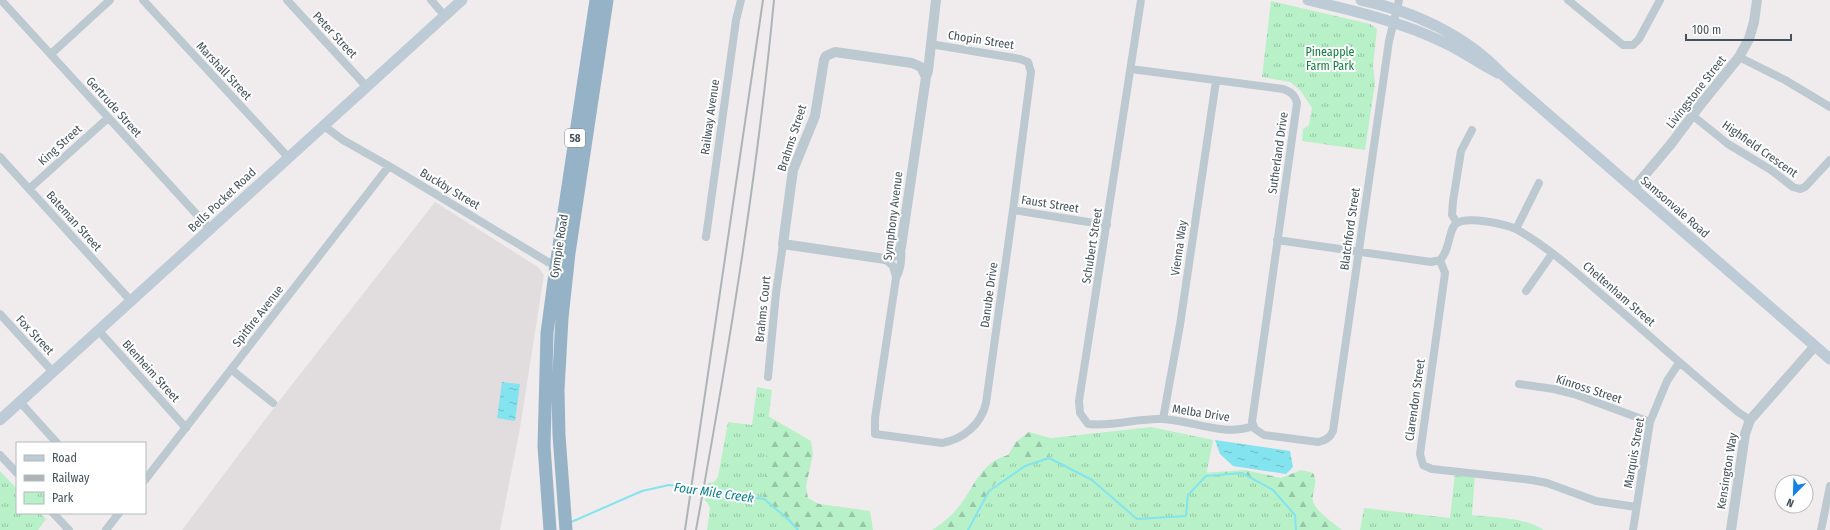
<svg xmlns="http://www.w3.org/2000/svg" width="1830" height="530" font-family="'Fira Sans Condensed',sans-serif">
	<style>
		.education { fill: #e1dddf }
		.forest { fill: url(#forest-firs) }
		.park { fill: url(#park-tufts) }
		.water { fill: url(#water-ripples) }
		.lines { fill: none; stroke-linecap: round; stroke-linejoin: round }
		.stream { stroke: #83e4ef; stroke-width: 2 }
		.minor { stroke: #bcc9d0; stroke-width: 8 }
		.tertiary { stroke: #bcc9d0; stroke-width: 10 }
		.secondary { stroke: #bccbd5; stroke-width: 11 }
		.trunk { stroke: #96b2c6; stroke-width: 13 }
		.rail { stroke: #aeb3b8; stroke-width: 2 }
		.labels { text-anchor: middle; stroke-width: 4; stroke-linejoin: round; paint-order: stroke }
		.shield { fill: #fff; stroke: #7c868c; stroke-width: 1 }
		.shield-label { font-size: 11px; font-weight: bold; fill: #44525b }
		.street-label { font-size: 12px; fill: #44525b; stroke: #fff }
		.park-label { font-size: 12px; fill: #127f3e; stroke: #fff }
		.water-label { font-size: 13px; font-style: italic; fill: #087f8d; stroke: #fff }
	</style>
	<defs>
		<pattern id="forest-firs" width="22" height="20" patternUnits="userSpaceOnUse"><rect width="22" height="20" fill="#b8f0c8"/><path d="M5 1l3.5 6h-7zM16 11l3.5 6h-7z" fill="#97c5a5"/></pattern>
		<pattern id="park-tufts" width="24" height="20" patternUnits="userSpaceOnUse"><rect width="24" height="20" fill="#b8f0c8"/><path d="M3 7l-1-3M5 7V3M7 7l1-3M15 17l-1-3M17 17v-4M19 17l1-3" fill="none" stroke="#97c5a5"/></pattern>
		<pattern id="water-ripples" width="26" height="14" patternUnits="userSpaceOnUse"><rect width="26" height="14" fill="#83e4ef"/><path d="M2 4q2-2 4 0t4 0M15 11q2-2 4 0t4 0" fill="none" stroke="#6dbbc5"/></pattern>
	</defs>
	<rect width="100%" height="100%" fill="#f0eced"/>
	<path class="education" d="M435,202L538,267L544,275L520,428L500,530H182L276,405Z"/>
	<path class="forest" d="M761,412L811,441L813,454L806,486L808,498L819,504L870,511L873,530H765L758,427Z
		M1029,432L1057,440L1202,473L1245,470L1281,478L1301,470L1313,473C1319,485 1311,491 1313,501C1315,511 1335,524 1342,530H932C945,522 957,511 965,498C978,478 984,462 1008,455L1016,442Z"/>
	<path class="park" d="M1271,1L1370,24L1377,29L1373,65L1375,83L1365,150L1302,141L1303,129L1309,125L1312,108L1300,90L1290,82L1262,77Z
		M757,387L772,390L768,422L764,499L788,519L797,530H707L710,508L707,502L705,501L708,483L714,482L718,477L728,422L752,425Z
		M1151,427L1213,440L1206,476L1242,473L1273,490L1295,515L1297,530H967L989,491L1014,459L1048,458L1052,438Z
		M0,471L17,489V513H40L46,519L38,530H0Z
		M1455,473L1475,475L1472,515C1495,518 1524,517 1544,530H1360L1364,508L1450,518Z"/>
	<path class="water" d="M502,382L520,384L515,421L497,418Z
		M1215,440L1290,451L1293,467L1286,474L1233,466L1220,454Z"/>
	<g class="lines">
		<path class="stream" d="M569,523L642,491L669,485L764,499L788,519L798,530
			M968,530L989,491L1025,466L1049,458L1092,480L1137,519L1186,516L1188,495L1206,476L1242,473L1273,490L1295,515L1296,530"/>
		<path class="minor" d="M1,0L210,229
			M143,0L288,157
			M287,0L366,86
			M431,0L444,15
			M1141,0L1079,401L1080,413L1088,424C1113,427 1137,418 1162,419C1191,420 1224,437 1253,426
			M1568,0L1623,45H1633L1639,39L1660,0
			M51,54L110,0
			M1739,57L1785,80L1830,107
			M1131,69L1283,89C1291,92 1295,95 1297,103L1252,422L1255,429L1264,435L1318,442C1325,441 1330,438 1333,431L1389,41L1399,0
			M1692,115L1728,144L1771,170L1793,187L1800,189L1805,187L1830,160
			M324,126L343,140L389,166L548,262L558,266
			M0,157L131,301
			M29,189L108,118
			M1013,210L1107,225
			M1457,223L1452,215L1453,201L1461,151L1472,130
			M1516,229L1539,183
			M706,237L736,20L741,0
			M1277,240L1431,262L1440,260
			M901,247C902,257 901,269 896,278L875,418V434L942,443C963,439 981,425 986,403L1013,210L1031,72L1028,62L1020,59L930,44
			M885,259L893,266L896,277
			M1526,291L1552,254
			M0,314L53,372
			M99,331L186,428
			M232,370L273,403
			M768,377L776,293L783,244
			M1519,384L1554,389L1574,394L1650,422
			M20,402L57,443
			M1163,419L1180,325L1216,81
			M0,455L17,473
			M145,480L389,166
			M1636,507L1596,501L1547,483L1532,480L1432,469L1423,465L1420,454L1445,273L1440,260C1451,249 1448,228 1457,223C1468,216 1505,224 1516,229C1552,249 1583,279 1614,305C1655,341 1696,377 1738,412L1750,420
			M53,513L69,530
			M106,530L119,513
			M1633,530L1650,422L1667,381L1679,363
			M1821,530L1830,486"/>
		<path class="tertiary" d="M926,77L921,67L912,63L835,52L826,56L824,60L815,116L793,170L783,244L885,259L894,256L901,247L926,77L928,71L936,0
			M1634,188L1671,144L1701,104L1739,57L1749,39L1754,22L1757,0
			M1731,530L1745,434L1750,420L1815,346"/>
		<path class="secondary" d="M1308,0C1355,11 1402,22 1445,43C1464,52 1480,64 1498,73
			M1361,0C1413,11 1466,35 1503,75L1830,359
			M0,420L462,0"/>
		<path class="trunk" d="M550,530L544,446L547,333L556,266L596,0
			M566,530L559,435L558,390L562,318L569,253L607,0"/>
		<path class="rail" d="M685,530L763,0
			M696,530C728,355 757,178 774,0"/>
	</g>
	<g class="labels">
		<rect class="shield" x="565" y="129" width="20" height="18" rx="3"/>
		<g class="shield-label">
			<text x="575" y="142">58</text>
		</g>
		<g class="street-label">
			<text transform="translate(335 35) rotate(47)" y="4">Peter Street</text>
			<text transform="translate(981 40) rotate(9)" y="4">Chopin Street</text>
			<text transform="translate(224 71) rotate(47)" y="4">Marshall Street</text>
			<text transform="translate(1696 92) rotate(-52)" y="4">Livingstone Street</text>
			<text transform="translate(114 107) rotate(48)" y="4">Gertrude Street</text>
			<text transform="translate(710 117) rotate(-82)" y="4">Railway Avenue</text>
			<text transform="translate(792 138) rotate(-72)" y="4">Brahms Street</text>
			<text transform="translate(60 145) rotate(-42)" y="4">King Street</text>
			<text transform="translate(1760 149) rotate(35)" y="4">Highfield Crescent</text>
			<text transform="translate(1278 153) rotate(-82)" y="4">Sutherland Drive</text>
			<text transform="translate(450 189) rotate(31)" y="4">Buckby Street</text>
			<text transform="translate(222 200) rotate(-43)" y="4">Bells Pocket Road</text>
			<text transform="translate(1050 204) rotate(9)" y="4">Faust Street</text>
			<text transform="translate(1675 207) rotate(41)" y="4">Samsonvale Road</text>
			<text transform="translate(893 216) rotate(-83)" y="4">Symphony Avenue</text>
			<text transform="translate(74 221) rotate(48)" y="4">Bateman Street</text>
			<text transform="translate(1350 229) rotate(-82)" y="4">Blatchford Street</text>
			<text transform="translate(559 246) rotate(-81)" y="4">Gympie Road</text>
			<text transform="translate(1092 246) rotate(-81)" y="4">Schubert Street</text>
			<text transform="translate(1179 248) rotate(-82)" y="4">Vienna Way</text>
			<text transform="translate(1619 294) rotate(41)" y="4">Cheltenham Street</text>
			<text transform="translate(989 295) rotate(-82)" y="4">Danube Drive</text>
			<text transform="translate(763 309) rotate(-84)" y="4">Brahms Court</text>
			<text transform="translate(258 316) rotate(-52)" y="4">Spitfire Avenue</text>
			<text transform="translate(35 335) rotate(47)" y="4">Fox Street</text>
			<text transform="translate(151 371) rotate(48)" y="4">Blenheim Street</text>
			<text transform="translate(1589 389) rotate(18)" y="4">Kinross Street</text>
			<text transform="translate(1415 400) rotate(-82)" y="4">Clarendon Street</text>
			<text transform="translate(1201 413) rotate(9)" y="4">Melba Drive</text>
			<text transform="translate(1634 453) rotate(-80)" y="4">Marquis Street</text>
			<text transform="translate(1727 471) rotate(-81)" y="4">Kensington Way</text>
		</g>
		<g class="park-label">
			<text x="1330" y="56">Pineapple<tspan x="1330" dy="14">Farm Park</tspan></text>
		</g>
		<g class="water-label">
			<text transform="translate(714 492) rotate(8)" y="5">Four Mile Creek</text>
		</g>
	</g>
	<rect x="16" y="442" width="130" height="72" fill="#ffffff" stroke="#b4babd"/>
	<rect x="24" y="455" width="20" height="6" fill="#bccbd5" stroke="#b4babd"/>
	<text x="52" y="462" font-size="12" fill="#44525b">Road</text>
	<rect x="24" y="475" width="20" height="6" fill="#aeb3b8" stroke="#b4babd"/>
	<text x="52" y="482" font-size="12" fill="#44525b">Railway</text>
	<rect x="24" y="492" width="20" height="12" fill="url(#park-tufts)" stroke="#b4babd"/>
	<text x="52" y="502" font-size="12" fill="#44525b">Park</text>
	<g transform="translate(1794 494) rotate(203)"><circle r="19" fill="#ffffff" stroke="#b4babd"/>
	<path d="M0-3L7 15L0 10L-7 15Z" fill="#1183e5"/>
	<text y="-6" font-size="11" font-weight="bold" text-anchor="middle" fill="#44525b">N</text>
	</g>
	<path d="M1686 34v6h105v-6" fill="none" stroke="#44525b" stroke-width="2"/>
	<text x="1692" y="34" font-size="12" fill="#44525b" stroke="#ffffff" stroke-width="3" paint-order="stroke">100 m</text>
</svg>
